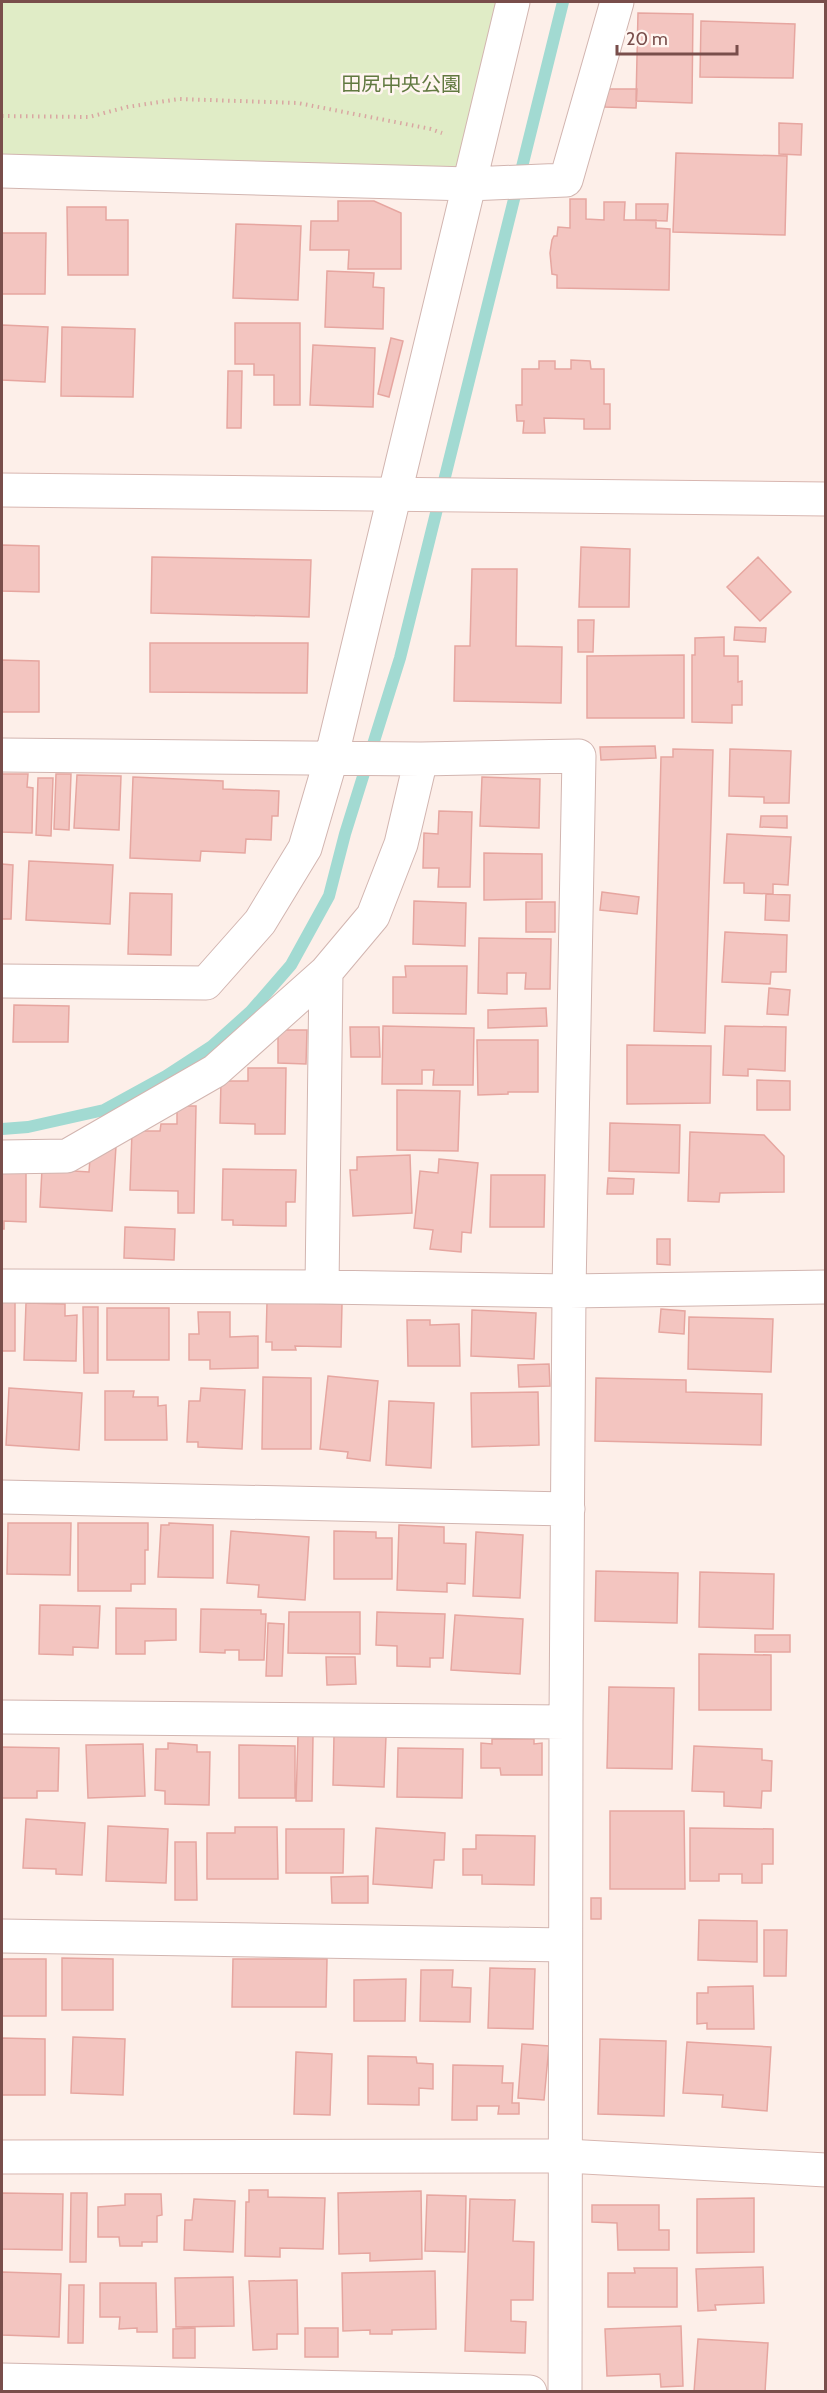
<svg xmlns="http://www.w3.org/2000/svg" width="827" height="2393" font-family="Cabin,'Noto Sans JP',sans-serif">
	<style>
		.green { fill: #e0ecc6 }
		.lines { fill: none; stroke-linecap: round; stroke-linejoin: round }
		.stream { stroke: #a2dad2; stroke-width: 12 }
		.building { fill: #f3c5c0; stroke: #e6a6a0; stroke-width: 1.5 }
		.street-casing { stroke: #d2b5b0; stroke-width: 35 }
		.secondary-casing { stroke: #d8b6b0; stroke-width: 35 }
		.path { stroke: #d9a7a2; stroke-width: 4; stroke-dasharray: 1.5 4.5; stroke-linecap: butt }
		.street { stroke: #fff; stroke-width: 33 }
		.secondary { stroke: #fff; stroke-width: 33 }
		.labels { text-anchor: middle; stroke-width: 5; stroke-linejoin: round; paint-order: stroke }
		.park-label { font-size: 20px; fill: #617940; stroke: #fff5f0 }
	</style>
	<rect width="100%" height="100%" fill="#fdefe9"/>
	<path class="green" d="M2,2H512L471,168L2,155Z"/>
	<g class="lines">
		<path class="stream" d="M2,1129L28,1127L104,1110L166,1076L212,1046L251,1011L291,965L329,896L345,834L400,658L563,2"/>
	</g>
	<path class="building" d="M638,13L693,14L692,103L636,101Z
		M701,21L795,24L793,78L700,77Z
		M606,89H637L636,108L605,107Z
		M779,123L802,124L801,155L779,154Z
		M676,153L787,156L785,235L673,232Z
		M570,199H586V219L604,220V202H625L624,220H656V228L670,229L669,290L557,288V275L552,274L550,253L552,240L554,236H557L558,227L570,228Z
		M338,201H374L401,213V269H348L349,250H310L311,221H338Z
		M636,204H668L667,221L636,220Z
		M67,207H106V220H128V275H68Z
		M236,224L301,226L298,300L233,298Z
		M2,233H46L45,294H2Z
		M327,271L374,273L373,287L384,288L383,329L325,327Z
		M235,323H300V405H274V375H254V364H235Z
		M2,325L48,327L45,382L2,380Z
		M62,327L135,329L133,397L61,396Z
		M391,338L403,341L389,397L378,394Z
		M313,345L375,348L373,407L310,405Z
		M571,360L590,361L591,369H604V404H610V429H584V419L544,418L545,433H523L524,421H517L516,405H522V369H539V361H555V369H571Z
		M228,371H242L241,428H227Z
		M2,545L39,546V592L2,591Z
		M581,547L630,549L629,607H579Z
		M152,557L311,560L309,617L151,613Z
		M758,557L791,592L760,621L727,587Z
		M472,569H517L516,646L562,647L561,703L454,701L455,646H470Z
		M578,620H594L593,652H578Z
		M735,627L766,628L765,642L734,640Z
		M724,637V656H738V682L742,681V705H732V723L692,722V655H695V638Z
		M150,643H308L307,693L150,692Z
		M684,655V718H587V656Z
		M2,660L39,661V712H2Z
		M655,746L656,758L601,760L600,747Z
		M673,749L713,750L705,1033L654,1031L661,757H673Z
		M730,749L791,751L789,803H764V797L729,796Z
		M2,774H28L27,787L33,788L32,833L2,832Z
		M56,774H71L69,830L54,829Z
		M77,775L121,776L119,830L74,828Z
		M133,777L223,781V789L279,791L278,816H272L271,840L246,839L245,853L201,851L200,861L130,858Z
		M482,777L540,779L539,828L480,826Z
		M38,778H53L51,836L36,835Z
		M439,811L472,812L470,887H438L439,868H423L424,833L438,834Z
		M761,816H787V828L760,827Z
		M727,834L791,837L788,885L773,884V894L744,893V883H724Z
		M484,853L542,854V899L484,900Z
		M29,861L113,865L110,924L26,920Z
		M2,864L13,865L11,919H2Z
		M602,892L639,897L637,914L600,910Z
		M130,893L172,894L171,955L128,954Z
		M766,894L790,895L789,921L765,920Z
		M414,901L466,903L465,946L413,944Z
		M526,902H555V932H526Z
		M725,932L787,935L786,972H771L770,984L722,982Z
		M479,938L551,939L550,989H525L526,973H507V994L478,993Z
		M405,966H467L466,1014L393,1013V977H406Z
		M769,988L790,990L788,1015L767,1014Z
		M14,1005L69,1006L68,1042H13Z
		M546,1008L547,1026L488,1028V1010Z
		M383,1026L474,1028L473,1085H433L434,1070H422V1084H382Z
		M725,1026L786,1027L785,1071L748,1069V1076L723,1075Z
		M350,1027H379L380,1057H351Z
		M278,1030H307L306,1064L278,1063Z
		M477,1040H538V1092H508V1094L478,1095Z
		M627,1045L711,1046L710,1103L627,1104Z
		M248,1068H286L285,1134H255V1124L220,1123L221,1081H248Z
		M757,1080L790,1081V1110H757Z
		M397,1090L460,1091L458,1151L397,1150Z
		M177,1106H196L194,1213H178V1191L130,1190L132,1131H160L161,1124H177Z
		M610,1123L680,1125L679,1173L609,1171Z
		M690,1132L764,1135L784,1156V1192L720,1193L719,1202L688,1201Z
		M91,1145L116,1146L112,1211L40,1207L42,1169L89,1172Z
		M410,1155L412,1213L353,1216L350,1170H357V1157Z
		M439,1159L478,1163L471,1233L462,1232L461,1252L430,1249L433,1230L414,1228L420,1171L438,1173Z
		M2,1169H26V1222L4,1221V1229H2Z
		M223,1169L296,1170L295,1202H286V1226L233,1225V1220H222Z
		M491,1175H545L544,1227H490Z
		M608,1178L634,1179L633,1194H607Z
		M125,1227L175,1229L174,1260L124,1258Z
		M657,1239H670V1265L657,1264Z
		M2,1302H15V1351H2Z
		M267,1302L342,1304L341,1347L295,1346L296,1350H272V1342H266Z
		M26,1303L65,1304V1316L77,1315L76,1361L24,1360Z
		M83,1307H98V1373H84Z
		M107,1308H169V1360H107Z
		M661,1309L685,1311L684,1334L659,1332Z
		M472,1310L536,1313L534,1359L471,1356Z
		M198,1312H230V1337L258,1336V1368L210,1369V1360H189V1334H199Z
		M689,1317L773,1319L771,1372L688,1369Z
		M407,1320H430V1325L459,1324L460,1366H408Z
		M549,1364L550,1386L519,1387L518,1365Z
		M328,1376L378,1381L370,1461L347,1458L348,1452L320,1449Z
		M263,1377L311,1378V1449H262Z
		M596,1378L686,1380V1392L762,1394L761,1445L595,1441Z
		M9,1388L82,1393L79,1450L6,1445Z
		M201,1388L245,1390L242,1449L198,1447V1442H187L189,1401H200Z
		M105,1391H134L133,1397H158V1406L166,1405L167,1440H105Z
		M538,1392L539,1445L472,1447L471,1393Z
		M389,1401L434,1403L431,1468L386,1465Z
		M8,1523H71L70,1575L7,1574Z
		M78,1523H148V1550H145V1584H131V1591H78Z
		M169,1523L213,1525V1578L158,1577L161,1525H169Z
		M399,1525L444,1527V1543L466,1544L465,1584L447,1583V1592L397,1590Z
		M231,1531L309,1537L305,1600L258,1597L259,1585L227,1583Z
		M334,1531L376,1532V1538H392V1579H334Z
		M476,1532L523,1535L520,1598L473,1596Z
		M596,1571L678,1573L677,1623L595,1621Z
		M700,1572L774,1574L773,1629L699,1627Z
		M40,1605L100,1606L98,1648L73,1647V1655L39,1654Z
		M116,1608L176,1609V1640L145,1641V1654H116Z
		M201,1609L261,1610V1614H266L264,1660H239V1650H225V1653L200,1652Z
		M289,1612H360V1654L288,1653Z
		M377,1612L445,1614L443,1658H430V1667L397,1666V1646L376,1645Z
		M455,1615L523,1619L520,1674L451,1670Z
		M268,1623L284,1624L282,1676H266Z
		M755,1635H790V1652H755Z
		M699,1654L771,1655V1710H699Z
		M326,1657H355L356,1684L327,1685Z
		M609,1687L674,1688L672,1769L607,1768Z
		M298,1735L313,1736L312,1801H296Z
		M334,1735L386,1736L384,1787L333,1785Z
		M492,1739H534V1744L542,1743V1775H501L500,1768H481V1743L492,1744Z
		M168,1743L197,1745V1752H210L209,1805L165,1804V1791L155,1790L156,1749H168Z
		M143,1744L145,1796L88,1798L86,1745Z
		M239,1745L295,1746V1798H239Z
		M694,1746L762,1749V1760L772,1761L771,1791H762L761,1808L724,1806V1792L692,1791Z
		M2,1747L59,1748L58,1791H37V1798H2Z
		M398,1748L463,1749L462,1798L397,1797Z
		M610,1811H684L685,1889H610Z
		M26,1819L85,1823L82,1875L56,1874V1869L23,1868Z
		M108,1826L168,1829L166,1883L106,1881Z
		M235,1827H277L278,1879H207V1833H235Z
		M376,1828L445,1833L444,1860H434L432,1888L373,1884Z
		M690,1828L773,1829V1864H762V1883H742V1874H719V1881H690Z
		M286,1829H344L343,1873H286Z
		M476,1835L535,1836L534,1885L482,1884V1875H463V1849H476Z
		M175,1842H196L197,1900H175Z
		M368,1876V1903H332L331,1877Z
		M591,1898H601V1919H591Z
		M699,1920L757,1921V1962L698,1960Z
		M764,1930H787L786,1976H764Z
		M62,1958L113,1959V2010H62Z
		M2,1959H46V2016H2Z
		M233,1959H327L326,2007H232Z
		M490,1968L535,1969L533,2029L488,2028Z
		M421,1970H453L452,1987L471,1988L470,2022L420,2021Z
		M406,1979L405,2021H354V1980Z
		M753,1986L754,2029H707V2023L697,2024V1993H708V1987Z
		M73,2037L125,2039L123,2095L71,2093Z
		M2,2038L45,2039V2095H2Z
		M600,2039L666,2041L664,2116L598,2114Z
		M687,2042L771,2047L767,2111L722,2107L723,2095L683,2093Z
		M522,2044L549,2046L544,2100L518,2098Z
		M296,2052L332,2054L330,2115L294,2114Z
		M368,2056L416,2057L417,2063L433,2064V2089L419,2088V2105L368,2104Z
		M453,2065L503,2066L502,2083H513L512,2103H519V2114H498L499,2106H477V2120H452Z
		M249,2190H268V2197L325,2198L323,2249L280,2248V2257L245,2256L246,2202H249Z
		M421,2191L422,2259L370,2261V2253L339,2254L338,2193Z
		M2,2193L63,2194L62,2250L2,2249Z
		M71,2193H87L86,2262H70Z
		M125,2194H161L162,2215L157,2216V2242H142V2246H120L119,2237H98V2207L125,2205Z
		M427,2195L466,2196L465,2252L425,2251Z
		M754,2198V2252L697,2253V2199Z
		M194,2199L235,2201L233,2252L184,2250L185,2220H192Z
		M470,2199L515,2200L513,2241L534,2242L533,2300H511V2321L526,2322L525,2353L465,2351Z
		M592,2205H659V2230H669V2250H618L617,2223L592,2222Z
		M763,2267L764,2303L715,2305L716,2310L698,2311L696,2269Z
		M634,2268H677V2307H608V2273H635Z
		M435,2271L436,2329L392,2330V2334H370V2330L343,2331L342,2273Z
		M2,2272L61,2274L59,2337L2,2335Z
		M233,2277L234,2326L176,2327L175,2278Z
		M297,2280L298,2334H277V2349L253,2350L249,2281Z
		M100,2283H156L157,2332H137V2328L119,2329L120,2317H100Z
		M69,2285H84L83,2343H68Z
		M681,2326L683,2386L661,2387L660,2374L607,2376L605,2329Z
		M195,2328V2358H173V2329Z
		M305,2328H338V2357H305Z
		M698,2339L768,2343L765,2392H694Z"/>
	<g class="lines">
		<defs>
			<path id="street" d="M2,171L469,184L566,180L617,2
				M2,755L421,759L579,756L569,1291L566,1722L565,2392
				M326,972L322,1287L569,1291L826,1287
				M2,981L206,983L260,922L305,848L331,759L513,2
				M2,1157L67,1156L215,1071L326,972L373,916L401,844L421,759
				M2,1286L322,1287
				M2,1497L568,1509
				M2,1717L566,1722
				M2,1936L564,1945
				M2,2380L530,2392"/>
			<path id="secondary" d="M2,490L826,499
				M2,2157L566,2156L826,2170"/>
		</defs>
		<use href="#street" class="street-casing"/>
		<use href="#secondary" class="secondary-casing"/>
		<path class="path" d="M2,116L89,117L127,107L179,99L298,103L431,129L442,133"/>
		<use href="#street" class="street"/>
		<use href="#secondary" class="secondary"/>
	</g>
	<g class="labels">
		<g class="park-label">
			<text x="401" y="91">田尻中央公園</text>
		</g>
	</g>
	<rect width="827" height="2393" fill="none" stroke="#794e4b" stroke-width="6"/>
	<path d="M617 45v9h120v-9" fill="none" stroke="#794e4b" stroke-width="3"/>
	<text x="626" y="45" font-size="18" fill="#794e4b" stroke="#fff5f0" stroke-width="4.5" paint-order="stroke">20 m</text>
</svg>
